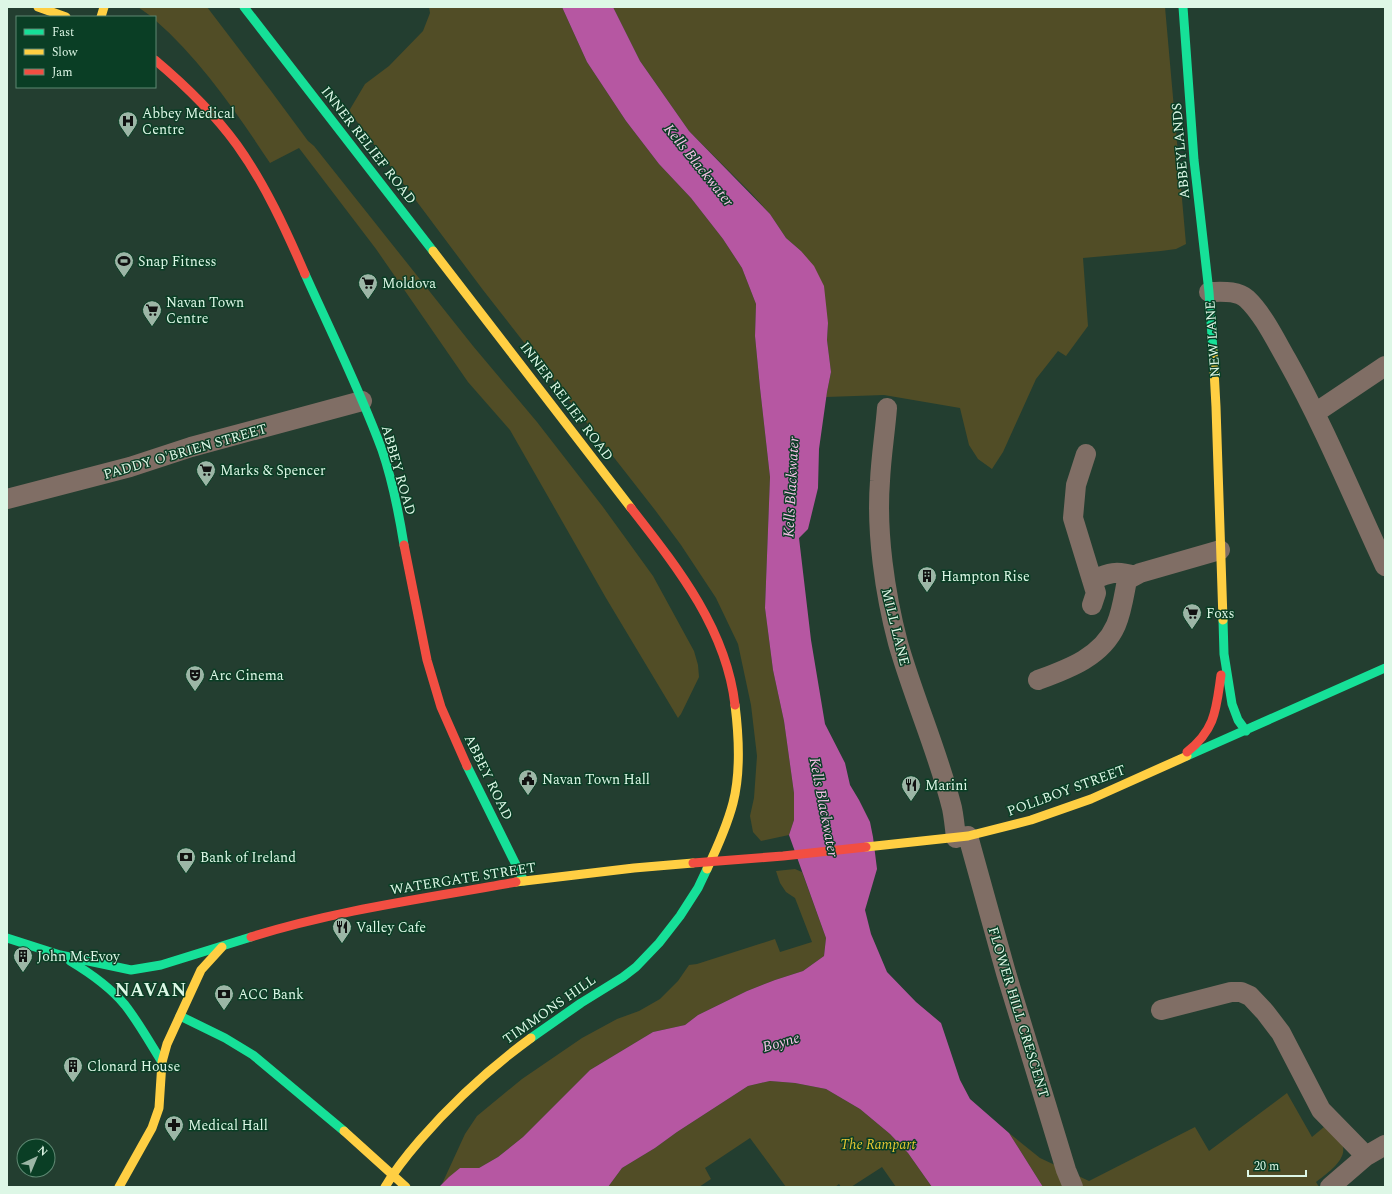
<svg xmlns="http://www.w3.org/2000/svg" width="1392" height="1194" font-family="Spectral,serif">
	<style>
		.green { fill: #514d26 }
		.water { fill: #b657a2 }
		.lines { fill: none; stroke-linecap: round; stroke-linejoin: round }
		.street { stroke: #806e65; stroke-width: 20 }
		.fast { stroke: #16e098; stroke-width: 9 }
		.slow { stroke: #ffcf43; stroke-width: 9 }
		.jam { stroke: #f24e42; stroke-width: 9 }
		.labels { text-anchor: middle; stroke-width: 3; stroke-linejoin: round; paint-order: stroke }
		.poi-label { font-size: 14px; fill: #ddf7e6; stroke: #0a3e25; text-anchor: start }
		.street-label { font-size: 14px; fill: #ddf7e6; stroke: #0a3e25 }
		.park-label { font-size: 14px; font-style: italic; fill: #e5c632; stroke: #0a3e25 }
		.water-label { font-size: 15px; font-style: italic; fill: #f6c0e7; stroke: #0a3e25 }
		.district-label { font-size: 18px; font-weight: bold; letter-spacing: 1px; fill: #ddf7e6; stroke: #0a3e25 }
	</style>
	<rect width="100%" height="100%" fill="#233e30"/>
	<path class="green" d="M138,7H207L271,91L308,141L314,146L473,346L537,422L603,507L653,576L694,651L698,665L699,677L681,714L678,718L606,598L510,430L468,382L376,249L299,148L270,163C236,112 201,60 155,20V17H152Z
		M429,7H562L587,62L626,121L659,164L691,198L723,239L742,268L756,304L755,336L760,388L770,477L765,608L773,670L784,721L794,793V820L789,835L761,841L753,832L750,816L754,798L757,756L751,705L738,644L716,598L681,545L655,510L483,290L349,111L365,84L389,66L423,31L430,13Z
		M613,7H1165L1186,244L1176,249L1161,251L1083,258L1088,326L1066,356L1058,351L1036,379L1003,452L992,469L978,459L969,445L960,408L884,395L826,397L831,372L827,340L828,323L801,251L786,238L770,214L751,193L689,131L640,61Z
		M795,869L802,872L826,938L824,956L803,971L775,980L747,991L698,1015L685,1025L653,1032L590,1070L523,1137L498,1157L479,1168H460L442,1184L465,1134L477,1116L522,1079L582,1038L617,1019L639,1011L660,999L678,981L689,965L697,964L775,939L780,952L812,942L795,898L786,892L780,883L776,871Z
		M770,1081L795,1083L826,1089L860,1109L890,1134L908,1153L932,1187H896L882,1167L851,1187H841L839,1184L835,1187H786L750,1138L705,1168L711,1179L699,1187H608L622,1168L655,1148L677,1132L748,1086Z
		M1287,1093L1312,1137L1324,1127C1329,1132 1338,1137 1341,1142C1351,1158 1326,1174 1316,1182L1319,1187H1043L1009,1133L1040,1158L1089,1181L1195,1127L1209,1151Z"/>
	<path class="water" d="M562,7H613L640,61L689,131L770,214L786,238L801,251L814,266L824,286L828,323L827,340L831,372L827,392L819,449L818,488L808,529L799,538L811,640L825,724L845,763L850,785L859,800L870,822L873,837L877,869L865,910L871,934L887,972L916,1002L941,1023L960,1080L970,1099L1009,1133L1043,1187H932L908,1153L890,1134L860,1109L826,1089L795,1083L770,1081L748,1086L677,1132L655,1148L622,1168L608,1187H439L449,1177L460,1168H479L498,1157L523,1137L590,1070L653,1032L685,1025L698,1015L747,991L775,980L803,971L824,956L826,938L789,835L794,820V793L784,721L773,670L765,608L770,477L760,388L755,336L756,304L742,268L723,239L691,198L659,164L626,121L587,62Z"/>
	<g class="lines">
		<path class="street" d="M1209,292C1221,292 1237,290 1247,299C1263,314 1276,341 1287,360C1324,426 1353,497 1385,566
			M887,408C885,433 881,457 880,481C876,532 885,594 898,643C914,699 938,752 952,808C954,818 955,828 956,838
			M1315,413L1385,366
			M1086,454L1076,485L1073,518L1096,593L1092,605
			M7,499L130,467L191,447L362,401
			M1092,580C1109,573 1116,570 1134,576
			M1038,680C1068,669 1102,657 1116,625C1122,611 1124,595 1127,580L1140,573L1220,550
			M968,836L1006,973L1066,1170L1073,1187
			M1161,1010L1231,992H1241L1250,996L1265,1012L1281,1033L1321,1110L1366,1156
			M1330,1187L1366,1156L1385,1145"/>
		<path class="fast" d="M244,7L433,251
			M1183,7L1194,160L1209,292L1213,351
			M305,274C331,332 360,390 382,450C392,479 399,514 404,545
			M1223,620L1224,654L1232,704L1238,720L1246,731
			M1187,756L1385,668
			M467,766L524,881
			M7,938L60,955L131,970L161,965L251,937
			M70,961C90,973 110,987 125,1005C139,1023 150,1043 162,1062
			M180,1016L225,1038L253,1055L344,1131
			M531,1038L581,1003L623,977L636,967L659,943L680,916L698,888L707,869"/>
		<path class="slow" d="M38,7L66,17
			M101,17L104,7
			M433,251L631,508
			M1213,351L1216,407L1223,620
			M866,847L968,836L1031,820L1091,799L1187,756
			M707,869C717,848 727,826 733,803C741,772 739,737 735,705
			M516,882L634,868L693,863
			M344,1131L406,1187
			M119,1187L152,1128L159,1108L162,1062L167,1044L201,970L222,947
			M385,1187C395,1170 407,1155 420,1140C453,1102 490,1068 531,1038"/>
		<path class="jam" d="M155,60C186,86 213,112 237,145C265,184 286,230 305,274
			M631,508C677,567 726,628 735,705
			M404,545L427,660L441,707L467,766
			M1187,752C1216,729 1216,709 1221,675
			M693,863L783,856L866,847
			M251,937C337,910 428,898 516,882"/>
	</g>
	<defs>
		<symbol id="hospital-pin" viewBox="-11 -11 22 30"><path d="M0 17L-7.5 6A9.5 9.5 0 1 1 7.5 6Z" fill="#9cb6a6" stroke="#0a3e25"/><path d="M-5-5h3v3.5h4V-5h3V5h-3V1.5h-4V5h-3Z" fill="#111"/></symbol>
		<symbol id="stadium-pin" viewBox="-11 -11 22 30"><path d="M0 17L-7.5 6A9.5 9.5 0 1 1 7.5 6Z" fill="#9cb6a6" stroke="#0a3e25"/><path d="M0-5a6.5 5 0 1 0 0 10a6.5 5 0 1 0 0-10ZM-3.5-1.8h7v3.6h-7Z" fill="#111"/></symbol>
		<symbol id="supermarket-pin" viewBox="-11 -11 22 30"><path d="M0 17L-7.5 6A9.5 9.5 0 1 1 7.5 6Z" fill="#9cb6a6" stroke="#0a3e25"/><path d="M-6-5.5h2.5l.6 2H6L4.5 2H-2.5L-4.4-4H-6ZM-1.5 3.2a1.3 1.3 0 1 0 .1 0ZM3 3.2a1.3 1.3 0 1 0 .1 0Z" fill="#111"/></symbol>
		<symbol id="building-pin" viewBox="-11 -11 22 30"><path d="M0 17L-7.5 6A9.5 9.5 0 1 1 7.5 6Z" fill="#9cb6a6" stroke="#0a3e25"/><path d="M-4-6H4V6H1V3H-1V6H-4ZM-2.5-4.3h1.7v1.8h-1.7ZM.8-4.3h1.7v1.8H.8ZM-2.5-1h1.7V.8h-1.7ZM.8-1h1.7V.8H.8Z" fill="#111"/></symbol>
		<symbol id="theatre-pin" viewBox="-11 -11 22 30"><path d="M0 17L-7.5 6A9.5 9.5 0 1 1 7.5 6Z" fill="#9cb6a6" stroke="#0a3e25"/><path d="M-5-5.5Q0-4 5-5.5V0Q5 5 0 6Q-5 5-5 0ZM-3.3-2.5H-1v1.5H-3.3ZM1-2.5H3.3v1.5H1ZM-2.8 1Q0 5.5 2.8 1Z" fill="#111"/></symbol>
		<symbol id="civic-pin" viewBox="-11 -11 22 30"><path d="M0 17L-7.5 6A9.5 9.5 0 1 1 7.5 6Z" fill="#9cb6a6" stroke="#0a3e25"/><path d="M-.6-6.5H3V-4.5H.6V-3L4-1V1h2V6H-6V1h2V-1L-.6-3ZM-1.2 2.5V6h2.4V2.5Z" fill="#111"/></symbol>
		<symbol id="restaurant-pin" viewBox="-11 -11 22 30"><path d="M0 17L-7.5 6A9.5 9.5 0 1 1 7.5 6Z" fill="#9cb6a6" stroke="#0a3e25"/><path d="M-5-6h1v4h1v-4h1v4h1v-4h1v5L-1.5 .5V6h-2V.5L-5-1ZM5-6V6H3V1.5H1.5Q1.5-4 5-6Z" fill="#111"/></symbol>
		<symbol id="bank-pin" viewBox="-11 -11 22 30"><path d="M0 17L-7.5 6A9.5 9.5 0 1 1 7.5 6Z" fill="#9cb6a6" stroke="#0a3e25"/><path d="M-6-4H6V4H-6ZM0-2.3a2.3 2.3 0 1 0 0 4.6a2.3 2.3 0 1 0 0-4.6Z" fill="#111"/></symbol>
		<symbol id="pharmacy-pin" viewBox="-11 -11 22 30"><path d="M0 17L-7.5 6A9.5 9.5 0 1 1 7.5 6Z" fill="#9cb6a6" stroke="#0a3e25"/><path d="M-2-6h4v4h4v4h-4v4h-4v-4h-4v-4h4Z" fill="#111"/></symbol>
	</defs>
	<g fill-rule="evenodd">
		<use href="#hospital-pin" x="117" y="110" width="22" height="30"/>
		<use href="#stadium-pin" x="113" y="250" width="22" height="30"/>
		<use href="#supermarket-pin" x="357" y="272" width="22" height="30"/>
		<use href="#supermarket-pin" x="141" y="299" width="22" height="30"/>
		<use href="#supermarket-pin" x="195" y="459" width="22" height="30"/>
		<use href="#building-pin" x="916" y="565" width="22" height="30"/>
		<use href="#supermarket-pin" x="1181" y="602" width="22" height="30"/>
		<use href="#theatre-pin" x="184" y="664" width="22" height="30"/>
		<use href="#civic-pin" x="517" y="768" width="22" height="30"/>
		<use href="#restaurant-pin" x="900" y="774" width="22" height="30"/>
		<use href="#bank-pin" x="175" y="846" width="22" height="30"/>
		<use href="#restaurant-pin" x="331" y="916" width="22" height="30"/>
		<use href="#building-pin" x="12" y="945" width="22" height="30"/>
		<use href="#bank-pin" x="213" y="983" width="22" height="30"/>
		<use href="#building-pin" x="62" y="1055" width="22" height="30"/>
		<use href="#pharmacy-pin" x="163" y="1114" width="22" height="30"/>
	</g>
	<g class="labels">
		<g class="poi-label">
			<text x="142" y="118">Abbey Medical<tspan x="142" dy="16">Centre</tspan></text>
			<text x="138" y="266">Snap Fitness</text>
			<text x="382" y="288">Moldova</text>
			<text x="166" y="307">Navan Town<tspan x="166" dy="16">Centre</tspan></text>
			<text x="220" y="475">Marks &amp; Spencer</text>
			<text x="941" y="581">Hampton Rise</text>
			<text x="1206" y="618">Foxs</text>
			<text x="209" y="680">Arc Cinema</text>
			<text x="542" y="784">Navan Town Hall</text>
			<text x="925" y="790">Marini</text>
			<text x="200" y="862">Bank of Ireland</text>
			<text x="356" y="932">Valley Cafe</text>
			<text x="37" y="961">John McEvoy</text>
			<text x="238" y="999">ACC Bank</text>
			<text x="87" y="1071">Clonard House</text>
			<text x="188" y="1130">Medical Hall</text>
		</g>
		<g class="street-label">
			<text transform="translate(369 145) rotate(52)" y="5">INNER RELIEF ROAD</text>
			<text transform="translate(1180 151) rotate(-95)" y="5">ABBEYLANDS</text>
			<text transform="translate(1212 339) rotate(-94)" y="5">NEW LANE</text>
			<text transform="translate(567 401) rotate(53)" y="5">INNER RELIEF ROAD</text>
			<text transform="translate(185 451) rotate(-16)" y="5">PADDY O'BRIEN STREET</text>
			<text transform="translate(399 470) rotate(74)" y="5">ABBEY ROAD</text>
			<text transform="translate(896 627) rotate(76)" y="5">MILL LANE</text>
			<text transform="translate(489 777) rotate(64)" y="5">ABBEY ROAD</text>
			<text transform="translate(1066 790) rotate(-20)" y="5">POLLBOY STREET</text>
			<text transform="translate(463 878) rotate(-9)" y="5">WATERGATE STREET</text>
			<text transform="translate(549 1009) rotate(-35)" y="5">TIMMONS HILL</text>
			<text transform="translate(1019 1012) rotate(73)" y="5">FLOWER HILL CRESCENT</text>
		</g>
		<g class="park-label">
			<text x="878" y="1149">The Rampart</text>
		</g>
		<g class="water-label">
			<text transform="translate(699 165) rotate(51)" y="5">Kells Blackwater</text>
			<text transform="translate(791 487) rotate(-87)" y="5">Kells Blackwater</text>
			<text transform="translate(824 807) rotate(79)" y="5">Kells Blackwater</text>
			<text transform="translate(781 1042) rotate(-16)" y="5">Boyne</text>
		</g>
		<g class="district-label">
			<text x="151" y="996">NAVAN</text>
		</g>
	</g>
	<rect width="1392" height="1194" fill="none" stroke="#ddf7e6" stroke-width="16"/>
	<rect x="16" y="16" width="140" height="72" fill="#0a3e25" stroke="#5e8872"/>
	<rect x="24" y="29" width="20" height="6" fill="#16e098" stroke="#5e8872"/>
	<text x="52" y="36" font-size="12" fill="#ddf7e6">Fast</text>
	<rect x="24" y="49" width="20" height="6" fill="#ffcf43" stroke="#5e8872"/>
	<text x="52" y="56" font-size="12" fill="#ddf7e6">Slow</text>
	<rect x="24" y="69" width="20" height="6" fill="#f24e42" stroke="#5e8872"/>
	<text x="52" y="76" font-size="12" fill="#ddf7e6">Jam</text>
	<g transform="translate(36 1158) rotate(44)"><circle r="19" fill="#0a3e25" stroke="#5e8872"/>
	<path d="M0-3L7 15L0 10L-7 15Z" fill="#9cb6a6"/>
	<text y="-6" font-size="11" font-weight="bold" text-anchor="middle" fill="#ddf7e6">N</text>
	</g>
	<path d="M1248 1170v6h58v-6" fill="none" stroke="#ddf7e6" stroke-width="2"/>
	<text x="1254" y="1170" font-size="12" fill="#ddf7e6" stroke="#0a3e25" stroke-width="3" paint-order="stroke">20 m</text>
</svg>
